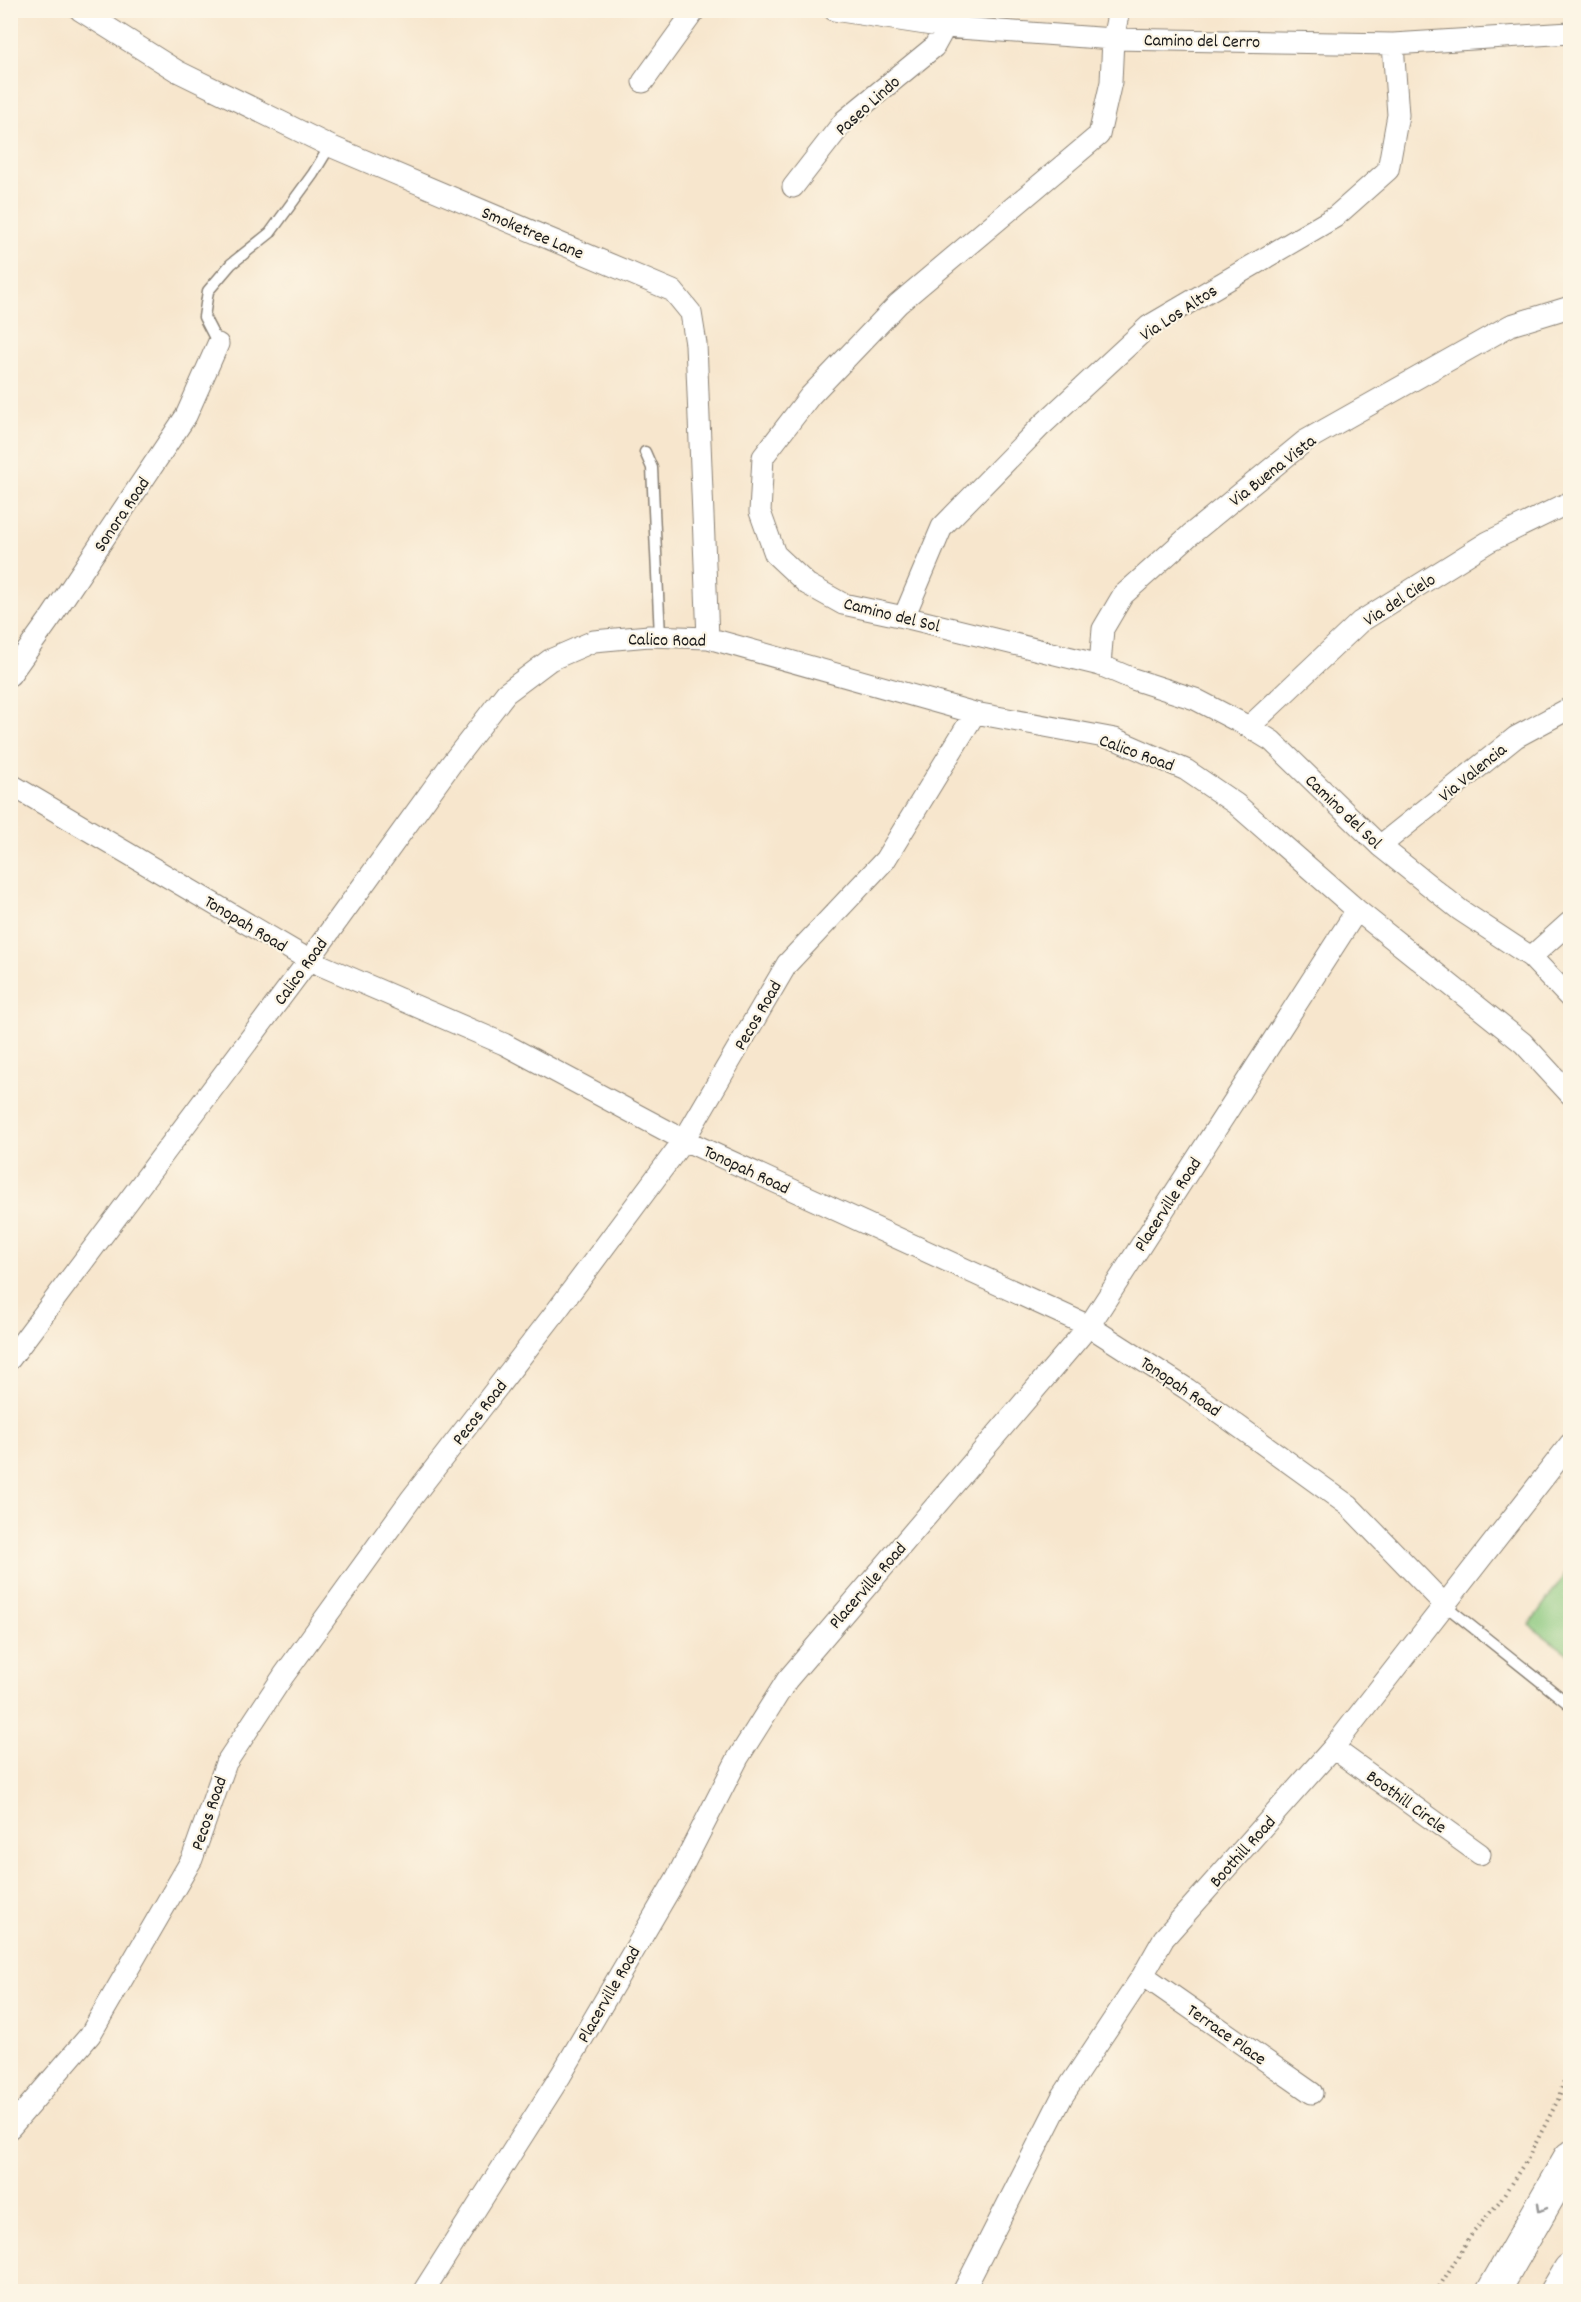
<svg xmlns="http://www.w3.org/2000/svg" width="1581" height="2302" font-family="Dekko,sans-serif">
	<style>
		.green { fill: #8ac87e; stroke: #53724d; stroke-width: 1.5 }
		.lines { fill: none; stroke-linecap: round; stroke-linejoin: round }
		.service-casing { stroke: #8a8174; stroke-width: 13 }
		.minor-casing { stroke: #8a8174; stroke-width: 23 }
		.primary-casing { stroke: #8a8174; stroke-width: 35 }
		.path { stroke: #8a8174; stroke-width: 4; stroke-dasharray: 1.5 4.5; stroke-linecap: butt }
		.service { stroke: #fff; stroke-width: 10 }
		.minor { stroke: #fff; stroke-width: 21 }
		.primary { stroke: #fff; stroke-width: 33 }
		.oneway { stroke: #999 }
		.labels { text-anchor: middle; stroke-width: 4.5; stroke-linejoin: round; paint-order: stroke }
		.street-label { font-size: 18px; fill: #1c1c1c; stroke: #fcf5e5 }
	</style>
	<rect width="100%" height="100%" fill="#fcf5e5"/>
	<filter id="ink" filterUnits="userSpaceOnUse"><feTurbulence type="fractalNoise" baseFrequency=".0167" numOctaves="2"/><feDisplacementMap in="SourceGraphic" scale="12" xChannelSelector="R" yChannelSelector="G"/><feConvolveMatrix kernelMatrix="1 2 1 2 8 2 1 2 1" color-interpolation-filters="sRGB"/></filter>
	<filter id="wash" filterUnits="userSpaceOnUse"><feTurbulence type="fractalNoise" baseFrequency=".008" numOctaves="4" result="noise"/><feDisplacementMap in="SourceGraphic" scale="24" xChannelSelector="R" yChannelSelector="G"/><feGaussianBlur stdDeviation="1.35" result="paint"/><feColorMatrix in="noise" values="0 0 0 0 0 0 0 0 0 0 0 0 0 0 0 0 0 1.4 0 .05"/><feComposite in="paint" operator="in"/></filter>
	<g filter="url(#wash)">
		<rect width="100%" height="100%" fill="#f7e6cd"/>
		<path class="green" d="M1570,1567V1655L1529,1625Z"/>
	</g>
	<g filter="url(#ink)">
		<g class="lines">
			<defs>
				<path id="service" d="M218,344L204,317L208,291L231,264L270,233L313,174L330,146
					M645,452L652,468L660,636
					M1446,1606L1570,1705"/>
				<path id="minor" d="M80,10L177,71L330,146L673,291L691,313L696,344L708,638
					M834,10L945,27L1113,39L1393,44L1570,33
					M1119,10L1113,39L1111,82L1099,135L898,304L810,396L763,457L760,512L775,554L807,584L843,604L904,617L1100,665L1133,679L1195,699L1249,727L1272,741L1380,846L1460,910L1531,957L1570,998
					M643,82L695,10
					M793,187L845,120L934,47L945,27
					M904,617L942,527L1041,426L1149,326L1335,217L1388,170L1398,115L1393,44
					M1100,665L1103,629L1123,595L1190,535L1305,441L1511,325L1570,307
					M10,675L52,616L186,416L218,344
					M1249,727L1360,622L1488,542L1570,502
					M10,784L309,960L504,1044L684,1140L1089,1326L1187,1389L1349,1506L1446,1606
					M1380,846L1516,737L1570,708
					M1531,957L1570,922
					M10,1359L309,960L451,764L506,693L550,660L594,641L649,636L708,638L975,713L1115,739L1186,770L1236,804L1357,910L1523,1043L1570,1094
					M1333,1748L1480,1854
					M1143,1975L1312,2093
					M10,2128L90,2035L192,1859L226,1763L284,1675L411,1499L558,1309L684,1140L787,964L885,860L975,713
					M423,2292L561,2075L677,1877L738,1758L787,1680L1089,1326L1357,910
					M963,2292L1062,2097L1143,1975L1164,1938L1333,1748L1570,1444"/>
				<path id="primary" d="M1493,2292L1570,2158
					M1557,2292L1570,2270"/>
			</defs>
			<use href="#service" class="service-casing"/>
			<use href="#minor" class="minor-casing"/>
			<use href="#primary" class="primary-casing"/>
			<path class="path" d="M1436,2292L1472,2234L1499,2202L1528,2158L1558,2100L1570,2061"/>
			<use href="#service" class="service"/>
			<use href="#minor" class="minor"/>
			<use href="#primary" class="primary"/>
		</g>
		<defs><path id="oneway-chevron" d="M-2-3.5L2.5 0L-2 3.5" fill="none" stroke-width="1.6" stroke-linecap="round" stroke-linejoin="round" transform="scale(1.5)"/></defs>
		<use class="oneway" href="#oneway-chevron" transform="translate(1541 2208) rotate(120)"/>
	</g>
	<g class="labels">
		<g class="street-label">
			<text transform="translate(1202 40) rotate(1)" y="6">Camino del Cerro</text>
			<text transform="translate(867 105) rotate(-42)" y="6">Paseo Lindo</text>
			<text transform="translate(533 232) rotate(23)" y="6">Smoketree Lane</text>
			<text transform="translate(1178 312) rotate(-33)" y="6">Via Los Altos</text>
			<text transform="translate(1272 470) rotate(-38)" y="6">Via Buena Vista</text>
			<text transform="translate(121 514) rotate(-56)" y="6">Sonora Road</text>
			<text transform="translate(1399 599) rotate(-33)" y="6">Via del Cielo</text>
			<text transform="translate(892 614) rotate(14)" y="6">Camino del Sol</text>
			<text transform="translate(667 639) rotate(1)" y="6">Calico Road</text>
			<text transform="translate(1137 752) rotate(20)" y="6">Calico Road</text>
			<text transform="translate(1472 772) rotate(-39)" y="6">Via Valencia</text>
			<text transform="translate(1344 811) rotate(44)" y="6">Camino del Sol</text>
			<text transform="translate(246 923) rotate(31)" y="6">Tonopah Road</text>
			<text transform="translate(300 971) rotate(-54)" y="6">Calico Road</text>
			<text transform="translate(757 1015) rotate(-60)" y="6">Pecos Road</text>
			<text transform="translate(747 1169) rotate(25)" y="6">Tonopah Road</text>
			<text transform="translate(1167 1204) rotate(-57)" y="6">Placerville Road</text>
			<text transform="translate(1181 1386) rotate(34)" y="6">Tonopah Road</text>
			<text transform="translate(479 1412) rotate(-52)" y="6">Pecos Road</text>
			<text transform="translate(867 1585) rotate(-49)" y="6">Placerville Road</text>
			<text transform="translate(1407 1801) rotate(36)" y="6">Boothill Circle</text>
			<text transform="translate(208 1813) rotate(-71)" y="6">Pecos Road</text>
			<text transform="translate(1242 1851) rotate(-48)" y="6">Boothill Road</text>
			<text transform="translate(608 1994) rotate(-60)" y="6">Placerville Road</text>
			<text transform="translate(1227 2034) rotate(35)" y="6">Terrace Place</text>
		</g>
	</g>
	<rect width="1581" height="2302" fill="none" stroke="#fcf5e5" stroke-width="36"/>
</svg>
